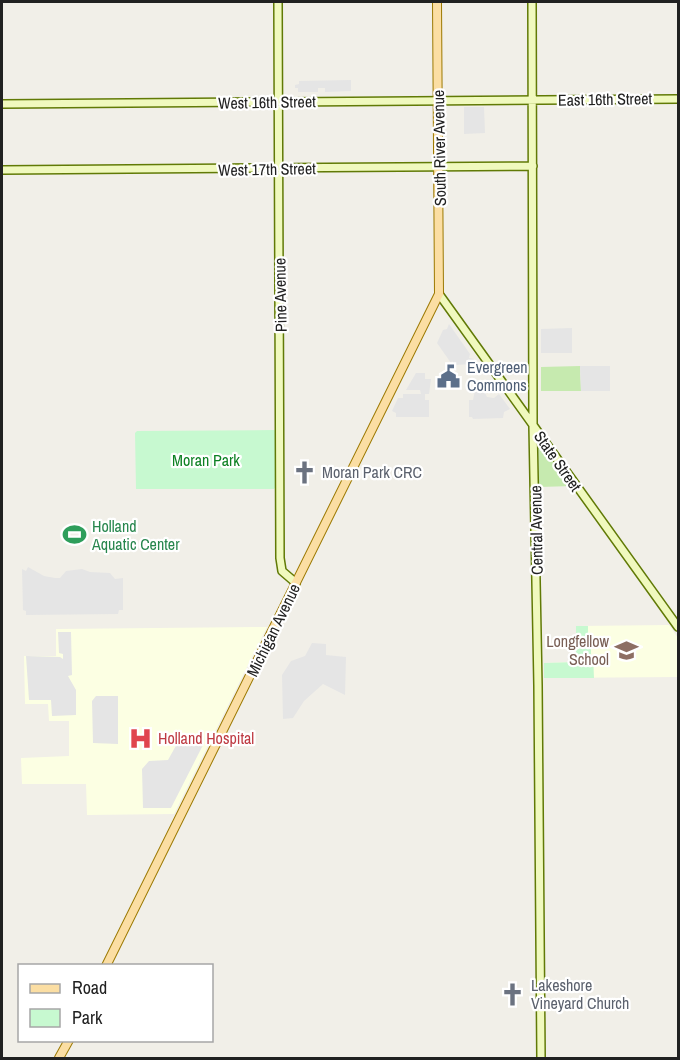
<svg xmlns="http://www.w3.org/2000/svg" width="680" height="1060" font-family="'Archivo Narrow',sans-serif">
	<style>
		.education { fill: #fcffe3 }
		.grass { fill: #c6eaaf }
		.park { fill: #c7f9d0 }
		.parking { fill: #e5e5e5 }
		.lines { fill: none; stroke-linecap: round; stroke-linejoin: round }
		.secondary-casing { stroke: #617a06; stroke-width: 10 }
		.primary-casing { stroke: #9c7902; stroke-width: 10 }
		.secondary { stroke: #f0f9be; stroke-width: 7 }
		.primary { stroke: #fbdea3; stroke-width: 8 }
		.labels { text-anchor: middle; stroke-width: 4.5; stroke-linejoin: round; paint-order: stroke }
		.street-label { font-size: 16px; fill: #212121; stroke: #fff }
		.service-label { font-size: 16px; fill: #4e5e75; stroke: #fff; text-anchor: start }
		.park-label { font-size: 16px; fill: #0d8123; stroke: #fff }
		.worship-label { font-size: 16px; fill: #5b616d; stroke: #fff; text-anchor: start }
		.leisure-label { font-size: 16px; fill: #27864d; stroke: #fff; text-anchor: start }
		.education-label { font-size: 16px; fill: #785e54; stroke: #fff; text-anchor: end }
		.health-label { font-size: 16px; fill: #be3a42; stroke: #fff; text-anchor: start }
	</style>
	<rect width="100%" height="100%" fill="#f1efe8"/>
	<path class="education" d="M669,625L678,638V677L544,678V663L576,662V626Z
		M267,627L174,814L87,815L86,784H22L21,758L69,756V721H49L48,704H25L24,656H56V629Z"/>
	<path class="grass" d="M580,366L581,391H541V367Z
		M538,436L573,486L539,487Z"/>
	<path class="park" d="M274,430L277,432V485L274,489H136L135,433L137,431Z
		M576,626H588V642L591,643V655H593L594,678H544V663L576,662Z"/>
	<path class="parking" d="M351,80V91L325,92V88H318V92H298V88H295V85L299,84V81Z
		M464,107H484L485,133L464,134Z
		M449,324L470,354L469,358L474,359L472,364L455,365L452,361L451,363L437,343L443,330L447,329Z
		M572,328V353H541V329Z
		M580,366H610V391H581Z
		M416,373H425V379H431L429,394H425V400H429V417H396V413L392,411L398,398H403V394H421L420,390H406Z
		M488,379L494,387L485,393L487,397L494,398L499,394L510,409L504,412L503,418L473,419L472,417H469V400H473L475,390Z
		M28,567L44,576L55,578H60L66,571L82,569L90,572L110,573L115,579L123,578V610H119L118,614L26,615V611L23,610L22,569L26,571Z
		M58,632H71L72,675L68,676L76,690V715L52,716L51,700H29L26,656L60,657L63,659V654L59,653Z
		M312,643L326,644V655L346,657L345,695L323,684L304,701L293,718L283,719L282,675L291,661L305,656Z
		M96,696H118V744L93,743L92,701Z
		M183,733L203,745L171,808H143L142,769L149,761L168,760Z"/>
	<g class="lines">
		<defs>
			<path id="secondary" d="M278,2L280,558L282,571L296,583
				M532,2L533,426L538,685L541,1058
				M2,104L678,99
				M2,170L533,166
				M439,294L678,627"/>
			<path id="primary" d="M106,966L439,294L437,2
				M59,1058L69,1040"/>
		</defs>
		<use href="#secondary" class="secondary-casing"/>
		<use href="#primary" class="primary-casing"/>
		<use href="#secondary" class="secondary"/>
		<use href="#primary" class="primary"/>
	</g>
	<defs>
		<symbol id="civic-bare" viewBox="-9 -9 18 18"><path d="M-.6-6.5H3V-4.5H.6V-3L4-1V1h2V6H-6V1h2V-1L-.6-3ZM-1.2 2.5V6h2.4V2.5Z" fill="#5c6f8a" stroke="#fff" stroke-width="2.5" paint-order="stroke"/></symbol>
		<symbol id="church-bare" viewBox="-9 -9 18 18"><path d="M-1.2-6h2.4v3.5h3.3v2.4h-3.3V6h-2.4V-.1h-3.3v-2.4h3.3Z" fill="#6b7280" stroke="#fff" stroke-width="2.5" paint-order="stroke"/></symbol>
		<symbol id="stadium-bare" viewBox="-9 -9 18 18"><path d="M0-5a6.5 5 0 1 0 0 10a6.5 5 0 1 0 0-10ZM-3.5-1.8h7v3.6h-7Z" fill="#2e9e5b" stroke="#fff" stroke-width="2.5" paint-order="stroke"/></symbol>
		<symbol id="school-bare" viewBox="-9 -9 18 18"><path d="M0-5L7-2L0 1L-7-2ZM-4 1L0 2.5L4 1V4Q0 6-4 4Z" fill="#8d6e63" stroke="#fff" stroke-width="2.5" paint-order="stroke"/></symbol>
		<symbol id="hospital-bare" viewBox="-9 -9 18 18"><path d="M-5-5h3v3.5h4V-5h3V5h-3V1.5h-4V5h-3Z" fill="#e0444e" stroke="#fff" stroke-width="2.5" paint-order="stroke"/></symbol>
	</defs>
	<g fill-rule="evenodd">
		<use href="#civic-bare" x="432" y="360" width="33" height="33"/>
		<use href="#church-bare" x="288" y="456" width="33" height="33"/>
		<use href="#stadium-bare" x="58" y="518" width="33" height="33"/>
		<use href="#school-bare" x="610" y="634" width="33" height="33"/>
		<use href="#hospital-bare" x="124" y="722" width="33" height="33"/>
		<use href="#church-bare" x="496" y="978" width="33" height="33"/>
	</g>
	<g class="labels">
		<g class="street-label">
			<text transform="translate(605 99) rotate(-1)" y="6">East 16th Street</text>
			<text transform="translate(267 102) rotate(-1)" y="6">West 16th Street</text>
			<text transform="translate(439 148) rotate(-91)" y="6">South River Avenue</text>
			<text transform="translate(267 169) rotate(-1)" y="6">West 17th Street</text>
			<text transform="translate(280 295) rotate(-91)" y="6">Pine Avenue</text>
			<text transform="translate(558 461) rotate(55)" y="6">State Street</text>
			<text transform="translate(536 530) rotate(-91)" y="6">Central Avenue</text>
			<text transform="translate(273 630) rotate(-64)" y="6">Michigan Avenue</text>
		</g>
		<g class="service-label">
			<text x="467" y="373">Evergreen<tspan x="467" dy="18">Commons</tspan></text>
		</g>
		<g class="park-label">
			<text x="206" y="466">Moran Park</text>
		</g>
		<g class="worship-label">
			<text x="322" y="478">Moran Park CRC</text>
			<text x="531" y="991">Lakeshore<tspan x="531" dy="18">Vineyard Church</tspan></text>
		</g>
		<g class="leisure-label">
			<text x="92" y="532">Holland<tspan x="92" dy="18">Aquatic Center</tspan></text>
		</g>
		<g class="education-label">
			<text x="609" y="647">Longfellow<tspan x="609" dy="18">School</tspan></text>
		</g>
		<g class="health-label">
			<text x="158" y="744">Holland Hospital</text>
		</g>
	</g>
	<rect width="680" height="1060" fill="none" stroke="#212121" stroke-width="6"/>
	<rect x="18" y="964" width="195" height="78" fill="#ffffff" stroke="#a6a6a6" stroke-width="1.5"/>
	<rect x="30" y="984" width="30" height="9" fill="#fbdea3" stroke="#a6a6a6" stroke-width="1.5"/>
	<text x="72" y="994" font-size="18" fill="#212121">Road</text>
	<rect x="30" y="1009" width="30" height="18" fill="#c7f9d0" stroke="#a6a6a6" stroke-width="1.5"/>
	<text x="72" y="1024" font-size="18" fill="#212121">Park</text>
</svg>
